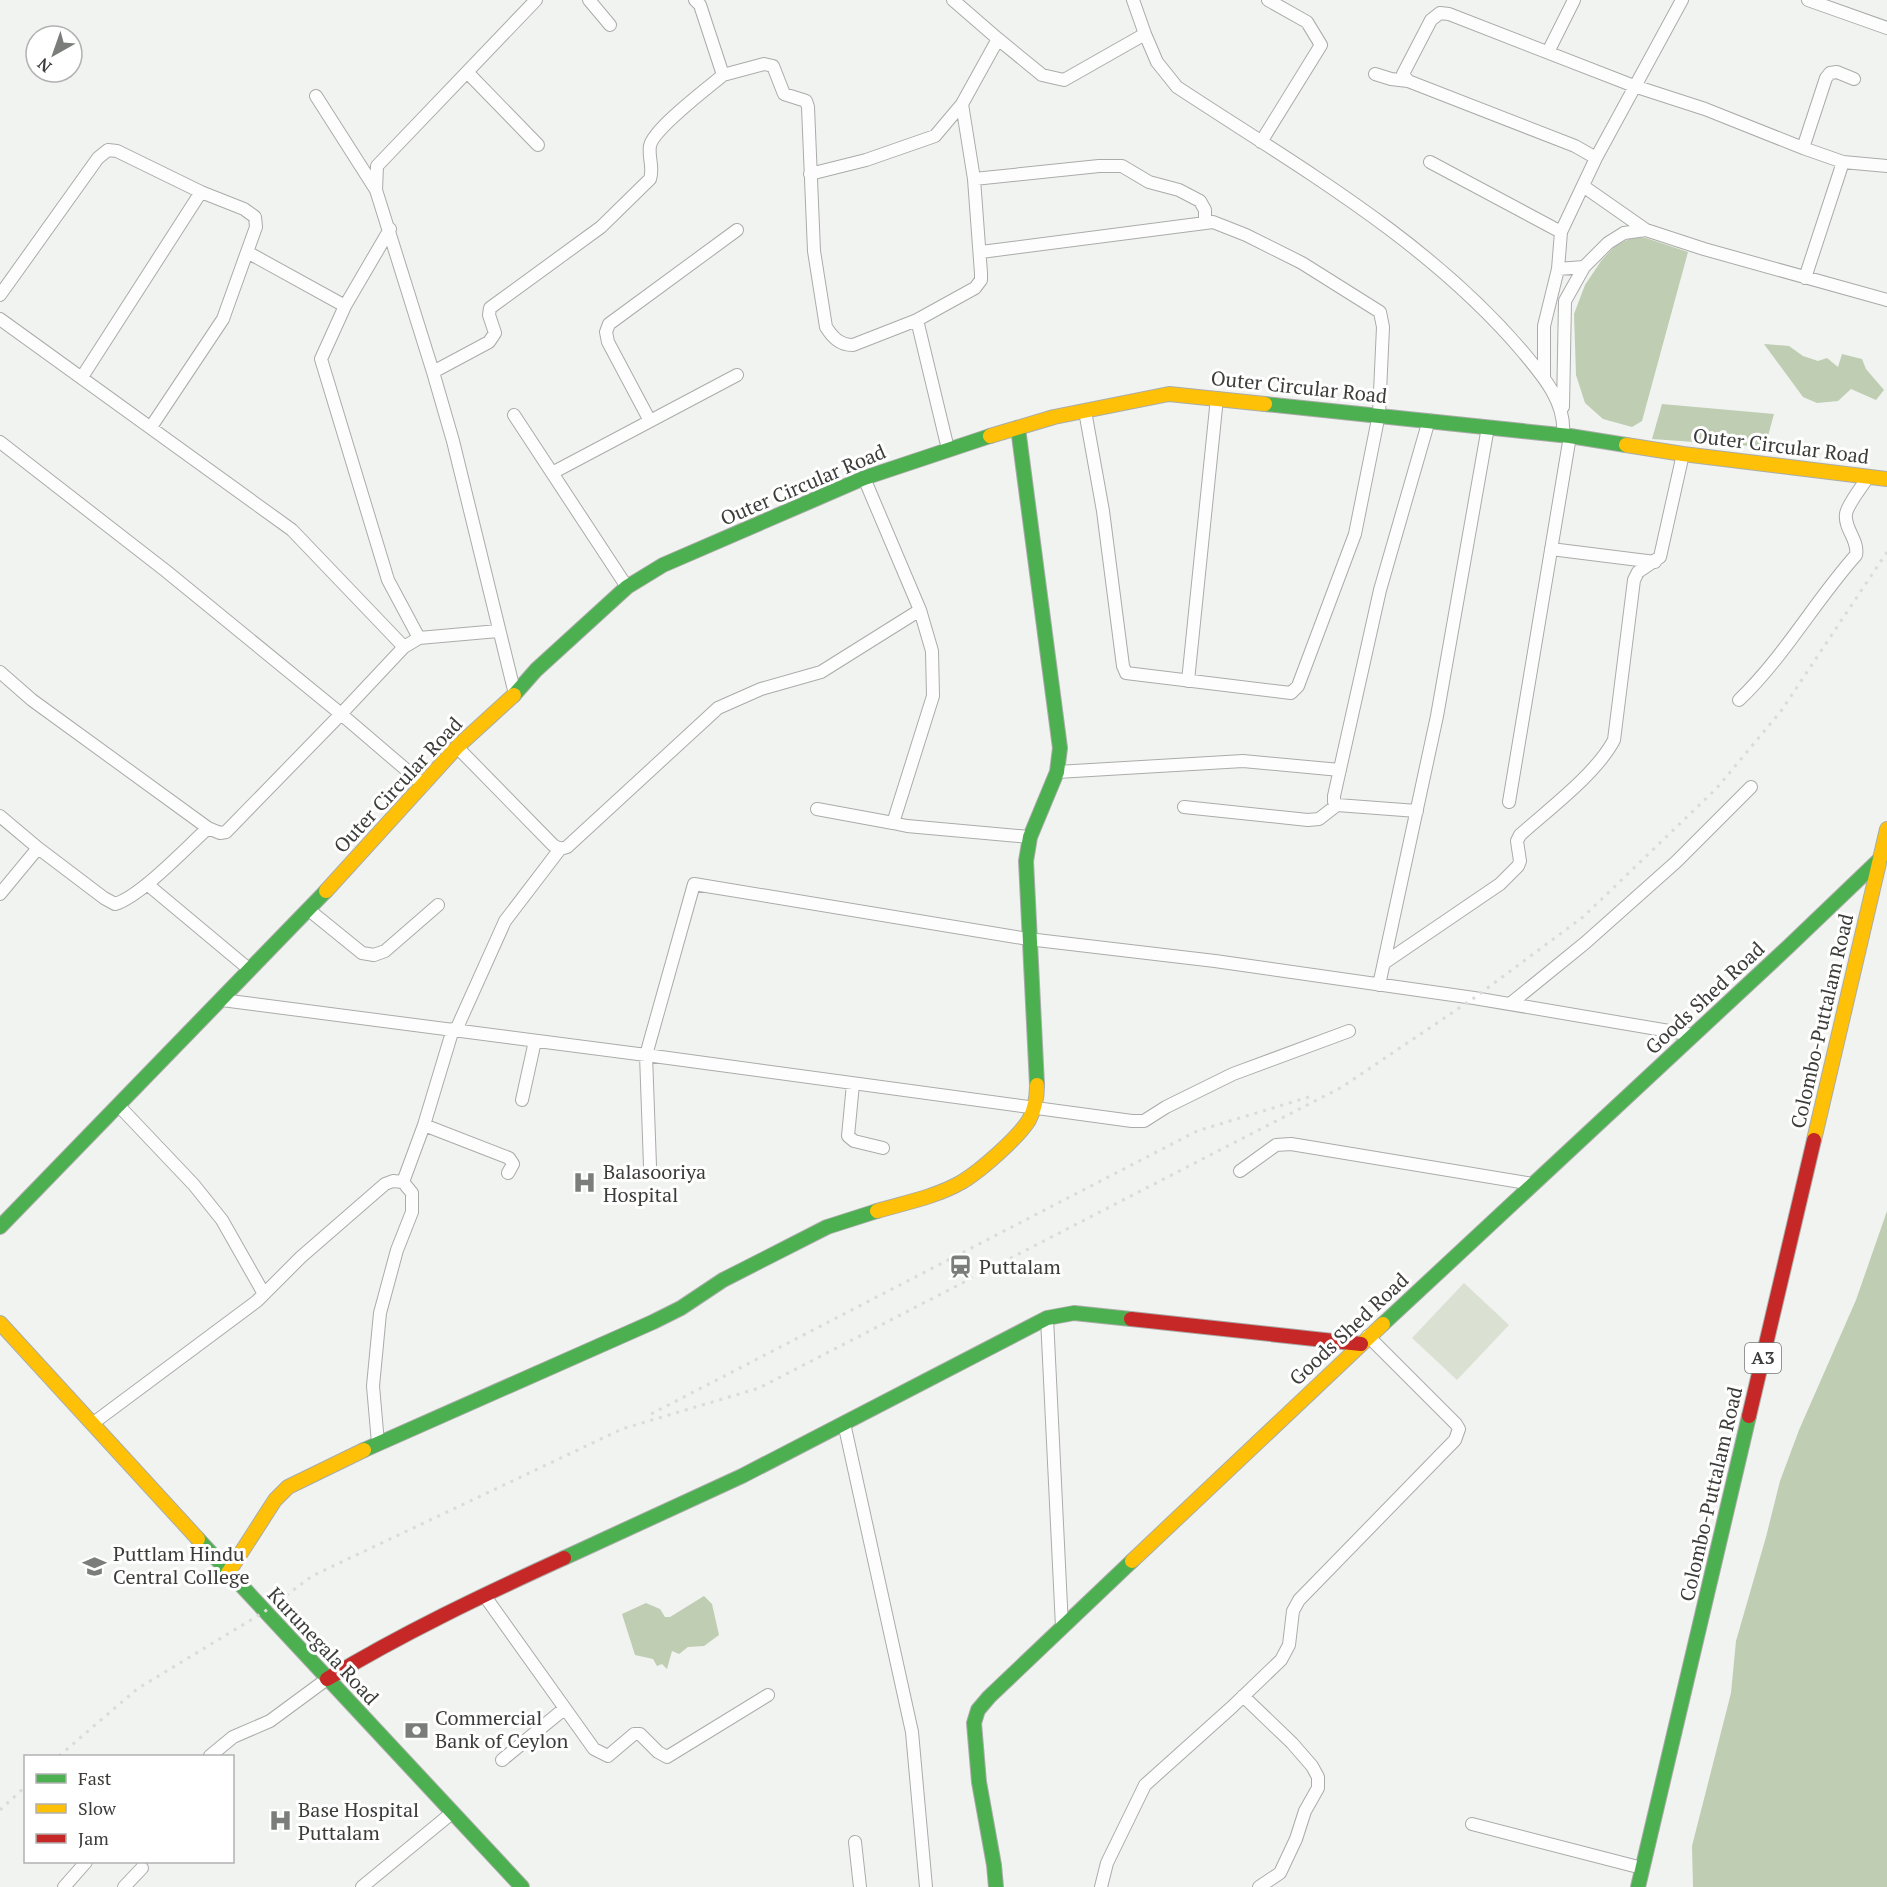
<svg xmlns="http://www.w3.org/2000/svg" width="1887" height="1887" font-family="'PT Serif',serif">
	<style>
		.green { fill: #dae1d3 }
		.water { fill: #bfcdb3 }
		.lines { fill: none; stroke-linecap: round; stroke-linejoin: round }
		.street-casing { stroke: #aaaca9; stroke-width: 14 }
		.fast-casing { stroke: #aaaca9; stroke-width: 16 }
		.slow-casing { stroke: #aaaca9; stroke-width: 16 }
		.jam-casing { stroke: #aaaca9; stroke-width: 16 }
		.street { stroke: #fdfdfd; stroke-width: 12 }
		.fast { stroke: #4caf50; stroke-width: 14 }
		.slow { stroke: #ffc107; stroke-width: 14 }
		.jam { stroke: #c62828; stroke-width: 14 }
		.rail { stroke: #dadbda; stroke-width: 3; stroke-dasharray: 3 6; stroke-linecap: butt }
		.labels { text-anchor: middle; stroke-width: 6; stroke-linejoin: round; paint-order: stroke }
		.shield { fill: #fff; stroke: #767776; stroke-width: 1.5 }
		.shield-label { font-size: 18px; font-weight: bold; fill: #3c3d3b }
		.street-label { font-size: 20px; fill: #3c3d3b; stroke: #fff }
		.poi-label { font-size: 20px; fill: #3c3d3b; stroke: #fff; text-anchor: start }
	</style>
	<rect width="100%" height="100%" fill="#f1f3f0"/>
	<path class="green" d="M1464,1283L1509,1325L1457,1380L1412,1338Z"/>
	<path class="water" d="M1633,237L1646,238L1688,252L1642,421L1632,427L1603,419L1585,403L1576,375L1574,314L1585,285L1601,261L1615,246Z
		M1764,344L1789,346L1803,356L1818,361L1827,358L1838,367L1842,354L1862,359L1866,369L1884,390L1876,400L1851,389L1838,401L1817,403L1803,397Z
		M1662,404L1774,414L1765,447L1652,439Z
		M1887,1211V1887H1693L1692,1846L1731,1693L1736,1641L1766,1537L1780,1481L1799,1430L1856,1300Z
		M704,1596L712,1604L719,1635L704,1646L688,1647L679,1654L672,1651L667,1669L662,1664L657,1666L653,1659L635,1655L622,1614L646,1603L660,1609L665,1617H670Z"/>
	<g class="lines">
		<defs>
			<path id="street" d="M589,0L610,25
				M1133,0L1145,34L1157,62L1177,87C1297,166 1428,240 1523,352C1543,376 1566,402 1563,435
				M1682,0L1596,158L1575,146L1408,81L1403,74L1431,20L1440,13L1449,14L1634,86L1705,109L1803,148L1843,162L1887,166
				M1808,0L1887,28
				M998,39L1042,75L1064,80L1145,34
				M1548,52L1574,0
				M467,72L538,145
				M1375,74L1391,79L1408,81
				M723,75L764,64L773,66L784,94L806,101L808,107L814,251L826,327C833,338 840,345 853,345L917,320L948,449
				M316,96L376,190
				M962,104L974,179L1099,166H1122L1149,182L1179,190L1200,201L1205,210V223
				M1261,142L1321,45L1307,22L1268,0
				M1803,148L1826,78L1830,73L1837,72L1854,79
				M1430,162L1561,232L1596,158
				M810,174L866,160L935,136L962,104L998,39L953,0
				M1583,186L1646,230
				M981,252L1213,222L1246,235L1302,263L1380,312L1383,327L1379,414L1355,534L1298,686L1291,693L1126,673L1123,666L1103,511L1085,411
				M1558,269L1584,267
				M1805,278L1843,162
				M0,295L98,158L108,150L117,151L201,192L244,209L255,217L256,227L247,252L345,306L390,229
				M345,306L321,359L388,580L419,638
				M0,319L292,530L404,647
				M917,320L975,288L981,280V273L974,179
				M433,372L489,342L495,333L489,315L490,308L601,227L650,179C654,168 648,157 650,146C653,129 708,88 723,75L700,5L695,0
				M82,377L201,192
				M1544,377V326L1558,269L1561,232
				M1563,407L1565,301L1584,267L1608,243L1624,233L1646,230L1704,249L1887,300
				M514,415L627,587
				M650,421L608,342L606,332L609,324L737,230
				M151,427L223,319L247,252
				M0,442L166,571L341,714L404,647L419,638L498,631
				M552,473L737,375
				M864,478L920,610L932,651L933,696L893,823L907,826L1030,837
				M1551,549L1655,562
				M0,672L32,700L208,828C186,848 141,896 115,904L104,898L38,848
				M1188,681L1217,398
				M515,694L453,441L433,372L376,190L377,166L536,0
				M1739,700C1784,657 1815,601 1856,555C1859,540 1844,529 1846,514C1847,505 1863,485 1868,477
				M457,747L553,845L560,849L567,847L718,708L761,689L821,672L920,610
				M1057,772L1243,761L1340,770
				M1509,802L1570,436
				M1184,807L1308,820L1319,819L1337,805
				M817,809L893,823
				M1417,811L1337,805L1334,802V796L1380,590L1429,420
				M0,816L38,848L0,894
				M208,828L220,833L226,832L341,714L424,785
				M147,884L250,970
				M309,910L362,953L374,955L385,951L438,905
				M1384,963L1500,884L1518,866L1520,861L1517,841L1520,835C1550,808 1596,774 1614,740L1634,580L1638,572L1660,557L1683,454
				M1379,985L1437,716L1488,427
				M222,1000L646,1055L1132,1121H1144L1166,1107L1233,1074L1349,1031
				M1510,1004L1585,943L1676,862L1751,787
				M456,1030L505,921L560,849
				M853,1084L848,1136L854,1141L883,1148
				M522,1100L535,1041
				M119,1106L194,1185L222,1220L264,1294
				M424,1125L509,1158L513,1164L508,1173
				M650,1166L646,1055L694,884L1028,939L1215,961L1474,998L1693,1035
				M1240,1171L1276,1145L1291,1144L1533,1184
				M1047,1318L1062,1627
				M844,1423L912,1732L926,1887
				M92,1424L257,1301L301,1257L385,1184L393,1181L403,1182L424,1125L453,1029
				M378,1443L373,1386L380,1313L397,1250L412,1212V1193L403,1182
				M484,1595L594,1749L608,1756L634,1734H640L658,1752L667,1757L768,1695
				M1243,1696L1292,1743L1312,1766L1318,1777V1788L1305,1811L1296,1839L1280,1873L1259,1887
				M210,1756L233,1737L270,1721L327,1679
				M502,1760L564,1709
				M1472,1824L1642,1868
				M855,1842L860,1887
				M64,1887L86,1862
				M124,1887L142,1868
				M362,1887L453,1812
				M1101,1887L1107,1863L1145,1785L1232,1707L1281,1660L1289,1645L1293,1611L1299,1600L1455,1440L1459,1429L1456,1424L1368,1336"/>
			<path id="fast" d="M1265,404L1570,436L1626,445
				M1018,428L1060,748L1057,772L1030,837L1026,861L1037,1085
				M514,695L536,670L627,587L663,565L864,478L990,436
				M0,1227L326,891
				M1383,1324L1788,947L1881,858
				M364,1450L653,1322L681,1308L723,1280L827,1227L877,1211
				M198,1539L522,1887
				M564,1558L742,1476L1047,1318L1074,1313L1131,1319
				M996,1887L994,1865L979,1782L974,1723L978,1710L989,1697L1132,1561
				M1638,1887L1749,1416"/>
			<path id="slow" d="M990,436L1054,417L1169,394L1265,404
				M1626,445L1683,454L1887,479
				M326,891L457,747L514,695
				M1814,1140L1887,829
				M877,1211C904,1203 935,1197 960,1183C978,1173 1018,1138 1029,1120C1035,1109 1037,1098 1037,1085
				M0,1323L198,1539
				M1132,1561L1383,1324
				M228,1573L275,1500L288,1487L364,1450"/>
			<path id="jam" d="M1131,1319L1361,1344
				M1749,1416L1814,1140
				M327,1679C403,1633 483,1595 564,1558"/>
		</defs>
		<use href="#street" class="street-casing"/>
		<use href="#fast" class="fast-casing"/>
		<use href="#slow" class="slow-casing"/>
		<use href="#jam" class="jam-casing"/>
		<use href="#street" class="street"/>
		<use href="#fast" class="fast"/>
		<use href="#slow" class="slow"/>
		<use href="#jam" class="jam"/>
		<path class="rail" d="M651,1414L1197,1131L1309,1097
			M59,1756L137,1689L264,1612L312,1576L622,1429L759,1388L1342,1087L1474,998L1583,917L1716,789L1781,711L1887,552
			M0,1810L26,1786"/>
	</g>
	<defs>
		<symbol id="hospital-bare" viewBox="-9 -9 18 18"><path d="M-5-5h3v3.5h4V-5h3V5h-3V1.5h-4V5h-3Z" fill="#7b7d7a" stroke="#fff" stroke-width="2.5" paint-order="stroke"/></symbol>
		<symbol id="station-bare" viewBox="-9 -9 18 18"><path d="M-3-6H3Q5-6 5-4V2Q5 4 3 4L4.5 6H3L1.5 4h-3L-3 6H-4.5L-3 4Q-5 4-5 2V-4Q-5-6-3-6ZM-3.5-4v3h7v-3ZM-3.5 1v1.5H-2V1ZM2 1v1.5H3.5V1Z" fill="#7b7d7a" stroke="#fff" stroke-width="2.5" paint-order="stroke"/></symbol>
		<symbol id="school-bare" viewBox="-9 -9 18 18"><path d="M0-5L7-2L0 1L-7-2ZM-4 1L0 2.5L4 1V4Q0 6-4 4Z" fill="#7b7d7a" stroke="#fff" stroke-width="2.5" paint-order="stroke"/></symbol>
		<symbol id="bank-bare" viewBox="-9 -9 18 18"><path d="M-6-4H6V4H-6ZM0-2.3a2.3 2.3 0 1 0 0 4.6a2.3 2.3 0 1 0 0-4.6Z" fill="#7b7d7a" stroke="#fff" stroke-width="2.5" paint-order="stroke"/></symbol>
	</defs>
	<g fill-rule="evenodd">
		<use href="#hospital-bare" x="568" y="1166" width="33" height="33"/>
		<use href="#station-bare" x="944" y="1250" width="33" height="33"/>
		<use href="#school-bare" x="78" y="1550" width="33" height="33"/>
		<use href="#bank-bare" x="400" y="1714" width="33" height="33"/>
		<use href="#hospital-bare" x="264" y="1804" width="33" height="33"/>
	</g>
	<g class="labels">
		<rect class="shield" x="1745" y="1343" width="36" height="30" rx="4.5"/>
		<g class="shield-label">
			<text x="1763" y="1364">A3</text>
		</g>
		<g class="street-label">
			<text transform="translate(1299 387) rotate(6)" y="7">Outer Circular Road</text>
			<text transform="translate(1781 446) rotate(7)" y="7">Outer Circular Road</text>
			<text transform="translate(803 485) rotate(-23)" y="7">Outer Circular Road</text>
			<text transform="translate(398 785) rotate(-47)" y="7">Outer Circular Road</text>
			<text transform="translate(1705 998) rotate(-43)" y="7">Goods Shed Road</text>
			<text transform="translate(1822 1021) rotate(-77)" y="7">Colombo-Puttalam Road</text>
			<text transform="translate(1349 1329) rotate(-43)" y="7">Goods Shed Road</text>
			<text transform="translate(1711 1494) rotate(-77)" y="7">Colombo-Puttalam Road</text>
			<text transform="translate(323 1646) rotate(47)" y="7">Kurunegala Road</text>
		</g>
		<g class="poi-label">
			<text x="603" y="1179">Balasooriya<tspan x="603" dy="23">Hospital</tspan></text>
			<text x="979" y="1274">Puttalam</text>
			<text x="113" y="1561">Puttlam Hindu<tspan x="113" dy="23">Central College</tspan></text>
			<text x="435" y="1725">Commercial<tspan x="435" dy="23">Bank of Ceylon</tspan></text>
			<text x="298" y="1817">Base Hospital<tspan x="298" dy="23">Puttalam</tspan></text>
		</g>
	</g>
	<rect x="24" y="1755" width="210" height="108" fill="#ffffff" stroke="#b1b1b1" stroke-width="1.5"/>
	<rect x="36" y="1774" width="30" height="9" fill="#4caf50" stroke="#b1b1b1" stroke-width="1.5"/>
	<text x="78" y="1785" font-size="18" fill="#3c3d3b">Fast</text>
	<rect x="36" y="1804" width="30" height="9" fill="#ffc107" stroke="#b1b1b1" stroke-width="1.5"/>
	<text x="78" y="1815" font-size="18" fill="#3c3d3b">Slow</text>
	<rect x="36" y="1834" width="30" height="9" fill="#c62828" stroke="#b1b1b1" stroke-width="1.5"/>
	<text x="78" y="1845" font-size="18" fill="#3c3d3b">Jam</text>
	<g transform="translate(54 54) rotate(220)"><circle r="28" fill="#ffffff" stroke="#b1b1b1" stroke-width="1.5"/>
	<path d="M0-4.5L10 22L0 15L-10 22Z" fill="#7b7d7a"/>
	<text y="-9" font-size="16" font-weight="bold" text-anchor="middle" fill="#3c3d3b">N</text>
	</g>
</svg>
